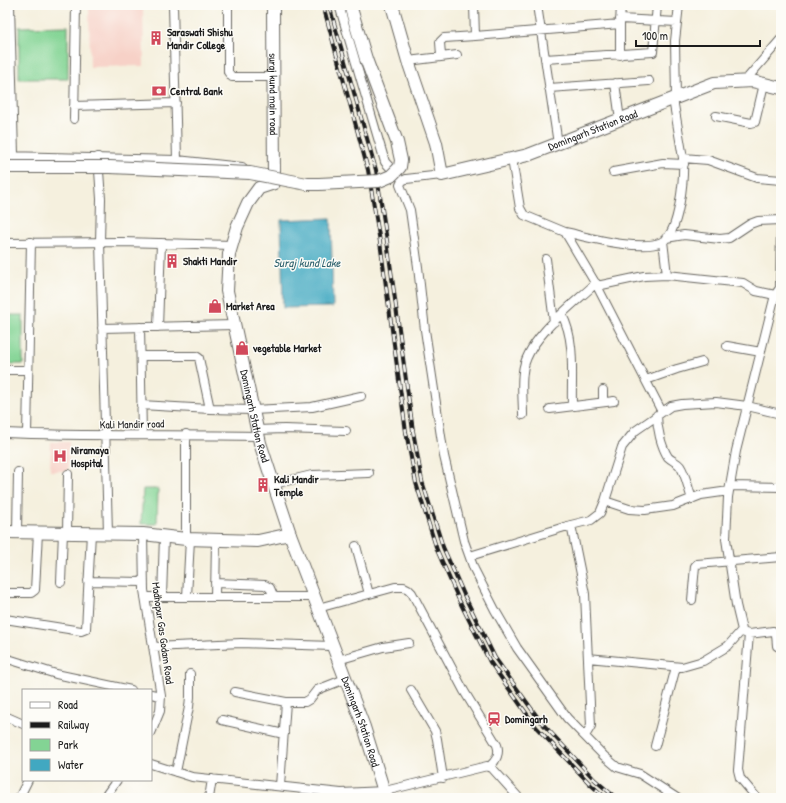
<svg xmlns="http://www.w3.org/2000/svg" width="786" height="803" font-family="'Patrick Hand',sans-serif">
	<style>
		.built { fill: #f7d1c7 }
		.green { fill: #83d494; stroke: #507858 }
		.water { fill: #41a8c1; stroke: #2e626e }
		.lines { fill: none; stroke-linecap: round; stroke-linejoin: round }
		.street-casing { stroke: #686660; stroke-width: 10 }
		.secondary-casing { stroke: #686660; stroke-width: 14 }
		.street { stroke: #fff; stroke-width: 8 }
		.secondary { stroke: #fff; stroke-width: 12 }
		.rail-casing { stroke: #1c1c1c; stroke-width: 4 }
		.rail { stroke: #fdfcf7; stroke-width: 2.5; stroke-dasharray: 8; stroke-linecap: butt }
		.secondary-bridge-casing { stroke: #686660; stroke-width: 14; stroke-linecap: butt }
		.secondary-bridge { stroke: #fff; stroke-width: 12 }
		.labels { text-anchor: middle; stroke-width: 3; stroke-linejoin: round; paint-order: stroke }
		.poi-label { font-size: 11px; font-weight: bold; fill: #1c1c1c; stroke: #fdfcf7; text-anchor: start }
		.street-label { font-size: 11px; fill: #1c1c1c; stroke: #fdfcf7 }
		.water-label { font-size: 12px; font-style: italic; fill: #2e626e; stroke: #fdfcf7 }
	</style>
	<rect width="100%" height="100%" fill="#fdfcf7"/>
	<filter id="ink" filterUnits="userSpaceOnUse"><feTurbulence type="fractalNoise" baseFrequency=".025" numOctaves="2"/><feDisplacementMap in="SourceGraphic" scale="8" xChannelSelector="R" yChannelSelector="G"/><feConvolveMatrix kernelMatrix="1 2 1 2 8 2 1 2 1" color-interpolation-filters="sRGB"/></filter>
	<filter id="wash" filterUnits="userSpaceOnUse"><feTurbulence type="fractalNoise" baseFrequency=".012" numOctaves="4" result="noise"/><feDisplacementMap in="SourceGraphic" scale="16" xChannelSelector="R" yChannelSelector="G"/><feGaussianBlur stdDeviation="0.9" result="paint"/><feColorMatrix in="noise" values="0 0 0 0 0 0 0 0 0 0 0 0 0 0 0 0 0 1.4 0 .05"/><feComposite in="paint" operator="in"/></filter>
	<g filter="url(#wash)">
		<rect width="100%" height="100%" fill="#f5f0de"/>
		<path class="built" d="M89,5H143L144,66L90,67Z
			M51,442H69L68,471H50Z"/>
		<path class="green" d="M68,26V79H19V27Z
			M5,315H23V364H5Z
			M143,489H158L157,524H141Z"/>
		<path class="water" d="M331,218L333,307L283,308L281,220Z"/>
	</g>
	<g filter="url(#ink)">
		<g class="lines">
			<defs>
				<path id="street" d="M10,5L14,155
					M173,5L177,160
					M228,5V72L232,77H273
					M339,5L385,162L398,176
					M474,5L475,36L620,24L621,5
					M537,5L558,144
					M620,19L677,22
					M620,55V24
					M441,56L440,42L444,38L475,36
					M545,59L653,52L657,5
					M408,61L457,55
					M744,82L781,39
					M615,83L620,120
					M549,88L649,81
					M676,98L675,41L679,5
					M74,106L176,103
					M716,116L751,123L755,122L764,84
					M74,119L76,5
					M5,156L177,160L242,167
					M98,157L101,199L100,242L108,533
					M683,158L708,160L757,178L781,180
					M512,159L520,208L524,215L565,232L597,286L662,412
					M613,172L663,163L684,164
					M402,181L400,185L410,210L418,267L425,330L444,456L464,541L474,569L495,610L517,648L567,718L604,756L617,767L640,774L677,798
					M402,181L406,179L442,175
					M565,232C588,237 640,252 662,242C680,233 684,176 683,158L673,99
					M666,238L684,235L720,239L729,238L750,224L758,221L781,220
					M663,241L667,275
					M5,243L122,242L232,245
					M546,259L554,322
					M597,286L644,276L667,275L743,283L756,291L775,295
					M562,315C576,340 571,377 572,406
					M140,327L142,435
					M158,327L161,243
					M102,328L234,325
					M727,346L761,352
					M141,356H196L199,358L210,409
					M5,370H28
					M646,380L677,369L702,362
					M603,402V390
					M141,405L210,409L253,410L312,407L361,396
					M550,409L614,401
					M523,415C523,401 521,386 523,372C526,339 573,305 596,283
					M657,415C657,428 661,446 668,457C672,461 677,462 680,466C686,475 688,488 692,499
					M257,430L284,429L346,431
					M5,433C90,437 174,434 259,436
					M27,434L31,242
					M274,484L312,475L369,473
					M730,486L781,487
					M605,501L629,509L645,510L673,506L701,495L729,491
					M571,525L585,594L591,726L585,736
					M17,532L18,472
					M67,532L68,474
					M143,534L144,590L161,696L160,711L151,733
					M186,539V434
					M356,546L369,594
					M470,556L571,525L591,520L600,513L605,501L622,447L635,431L671,406L682,404L716,402L747,406L781,414
					M88,581L143,582
					M61,582L63,532
					M215,583L265,585L270,588L274,597
					M5,593H31L35,590L38,532
					M145,597H314
					M162,597L164,536
					M187,597L190,539
					M215,597L216,540
					M692,600L695,566L697,564L781,557
					M318,608L395,587H404L408,589L412,593L464,691L497,745C500,753 496,761 490,766
					M5,619L81,631L86,629L91,533
					M745,633L749,634L773,631L776,634L777,646L781,648
					M749,634L738,770L740,778L757,798
					M153,647L241,643L332,646
					M5,658L56,674L131,690
					M588,658L682,667L703,661L728,646L742,630L736,605L726,539L728,497L736,451L775,295L780,288L781,223
					M338,660L383,647L409,643
					M411,690L435,731L437,739L443,778
					M235,692L286,702L280,786
					M151,694L161,696
					M286,702H305L310,699L317,690L345,679
					M5,716L23,724
					M222,720L284,734
					M655,746L676,667
					M151,764L192,777L341,793L385,791L487,766L492,768L519,798
					M176,772L189,707L190,697V674
					M19,798L28,780
					M104,798L117,780
					M209,798L212,779"/>
				<g id="secondary">
					<path id="s1" d="M273,5L274,183L259,188L248,203L237,227L229,254L227,291L260,443L290,534L364,727L386,798"/>
					<path d="M350,5L366,59"/>
					<path id="s2" d="M392,5L408,61L436,143L442,175L528,155L714,83L752,81L781,88"/>
					<path d="M5,532L143,534L186,539L258,541L290,534"/>
				</g>
			</defs>
			<use href="#street" class="street-casing"/>
			<use href="#secondary" class="secondary-casing"/>
			<use href="#street" class="street"/>
			<use href="#secondary" class="secondary"/>
			<defs>
				<path id="rail" d="M323,5L368,170L380,242L406,432L416,483L437,550L459,600L490,662L536,727L591,785L606,798
					M329,5L376,170L387,241L413,431L422,481L443,547L465,597L495,658L541,722L595,780L616,798"/>
			</defs>
			<use href="#rail" class="rail-casing"/>
			<use href="#rail" class="rail"/>
			<defs>
				<path id="secondary-bridge" d="M5,167H110L250,173L307,184H319L379,181L391,176L400,167L401,160L397,142L366,59"/>
			</defs>
			<use href="#secondary-bridge" class="secondary-bridge-casing"/>
			<use href="#secondary-bridge" class="secondary-bridge"/>
		</g>
	</g>
	<defs>
		<symbol id="building-bare" viewBox="-9 -9 18 18"><path d="M-4-6H4V6H1V3H-1V6H-4ZM-2.5-4.3h1.7v1.8h-1.7ZM.8-4.3h1.7v1.8H.8ZM-2.5-1h1.7V.8h-1.7ZM.8-1h1.7V.8H.8Z" fill="#d1495b" stroke="#fdfcf7" stroke-width="2.5" paint-order="stroke"/></symbol>
		<symbol id="bank-bare" viewBox="-9 -9 18 18"><path d="M-6-4H6V4H-6ZM0-2.3a2.3 2.3 0 1 0 0 4.6a2.3 2.3 0 1 0 0-4.6Z" fill="#d1495b" stroke="#fdfcf7" stroke-width="2.5" paint-order="stroke"/></symbol>
		<symbol id="shop-bare" viewBox="-9 -9 18 18"><path d="M-5-2.5h2.3a2.7 3.5 0 0 1 5.4 0H5L5.5 6h-11ZM-1.5-2.5h3a1.5 2.3 0 0 0-3 0Z" fill="#d1495b" stroke="#fdfcf7" stroke-width="2.5" paint-order="stroke"/></symbol>
		<symbol id="hospital-bare" viewBox="-9 -9 18 18"><path d="M-5-5h3v3.5h4V-5h3V5h-3V1.5h-4V5h-3Z" fill="#d1495b" stroke="#fdfcf7" stroke-width="2.5" paint-order="stroke"/></symbol>
		<symbol id="station-bare" viewBox="-9 -9 18 18"><path d="M-3-6H3Q5-6 5-4V2Q5 4 3 4L4.5 6H3L1.5 4h-3L-3 6H-4.5L-3 4Q-5 4-5 2V-4Q-5-6-3-6ZM-3.5-4v3h7v-3ZM-3.5 1v1.5H-2V1ZM2 1v1.5H3.5V1Z" fill="#d1495b" stroke="#fdfcf7" stroke-width="2.5" paint-order="stroke"/></symbol>
	</defs>
	<g fill-rule="evenodd">
		<use href="#building-bare" x="146" y="28" width="20" height="20"/>
		<use href="#bank-bare" x="149" y="81" width="20" height="20"/>
		<use href="#building-bare" x="162" y="251" width="20" height="20"/>
		<use href="#shop-bare" x="205" y="296" width="20" height="20"/>
		<use href="#shop-bare" x="232" y="338" width="20" height="20"/>
		<use href="#hospital-bare" x="50" y="446" width="20" height="20"/>
		<use href="#building-bare" x="253" y="475" width="20" height="20"/>
		<use href="#station-bare" x="484" y="709" width="20" height="20"/>
	</g>
	<g class="labels">
		<g class="poi-label">
			<text x="167" y="36">Saraswati Shishu<tspan x="167" dy="13">Mandir College</tspan></text>
			<text x="170" y="95">Central Bank</text>
			<text x="183" y="265">Shakti Mandir</text>
			<text x="226" y="310">Market Area</text>
			<text x="253" y="352">vegetable Market</text>
			<text x="71" y="454">Niramaya<tspan x="71" dy="13">Hospital</tspan></text>
			<text x="274" y="483">Kali Mandir<tspan x="274" dy="13">Temple</tspan></text>
			<text x="505" y="723">Domingarh</text>
		</g>
		<g class="street-label">
			<text dy="4" stroke="none"><textPath href="#s1" startOffset="89">suraj kund main road</textPath></text>
			<text dy="4" stroke="none"><textPath href="#s2" startOffset="335">Domingarh Station Road</textPath></text>
			<text dy="4" stroke="none"><textPath href="#s1" startOffset="432">Domingarh Station Road</textPath></text>
			<text transform="translate(132 424) rotate(-1)" y="4">Kali Mandir road</text>
			<text transform="translate(163 633) rotate(82)" y="4">Madhopur Gas Godam Road</text>
			<text dy="4" stroke="none"><textPath href="#s1" startOffset="756">Domingarh Station Road</textPath></text>
		</g>
		<g class="water-label">
			<text x="307" y="267">Suraj kund Lake</text>
		</g>
	</g>
	<rect width="786" height="803" fill="none" stroke="#fdfcf7" stroke-width="20"/>
	<rect x="22" y="689" width="130" height="92" fill="#fdfcf7" stroke="#a3a29f"/>
	<rect x="30" y="702" width="20" height="6" fill="#ffffff" stroke="#a3a29f"/>
	<text x="58" y="709" font-size="12" fill="#1c1c1c">Road</text>
	<rect x="30" y="722" width="20" height="6" fill="#1c1c1c" stroke="#a3a29f"/>
	<text x="58" y="729" font-size="12" fill="#1c1c1c">Railway</text>
	<rect x="30" y="739" width="20" height="12" fill="#83d494" stroke="#a3a29f"/>
	<text x="58" y="749" font-size="12" fill="#1c1c1c">Park</text>
	<rect x="30" y="759" width="20" height="12" fill="#41a8c1" stroke="#a3a29f"/>
	<text x="58" y="769" font-size="12" fill="#1c1c1c">Water</text>
	<path d="M636 40v6h124v-6" fill="none" stroke="#1c1c1c" stroke-width="2"/>
	<text x="642" y="40" font-size="12" fill="#1c1c1c" stroke="#fdfcf7" stroke-width="3" paint-order="stroke">100 m</text>
</svg>
